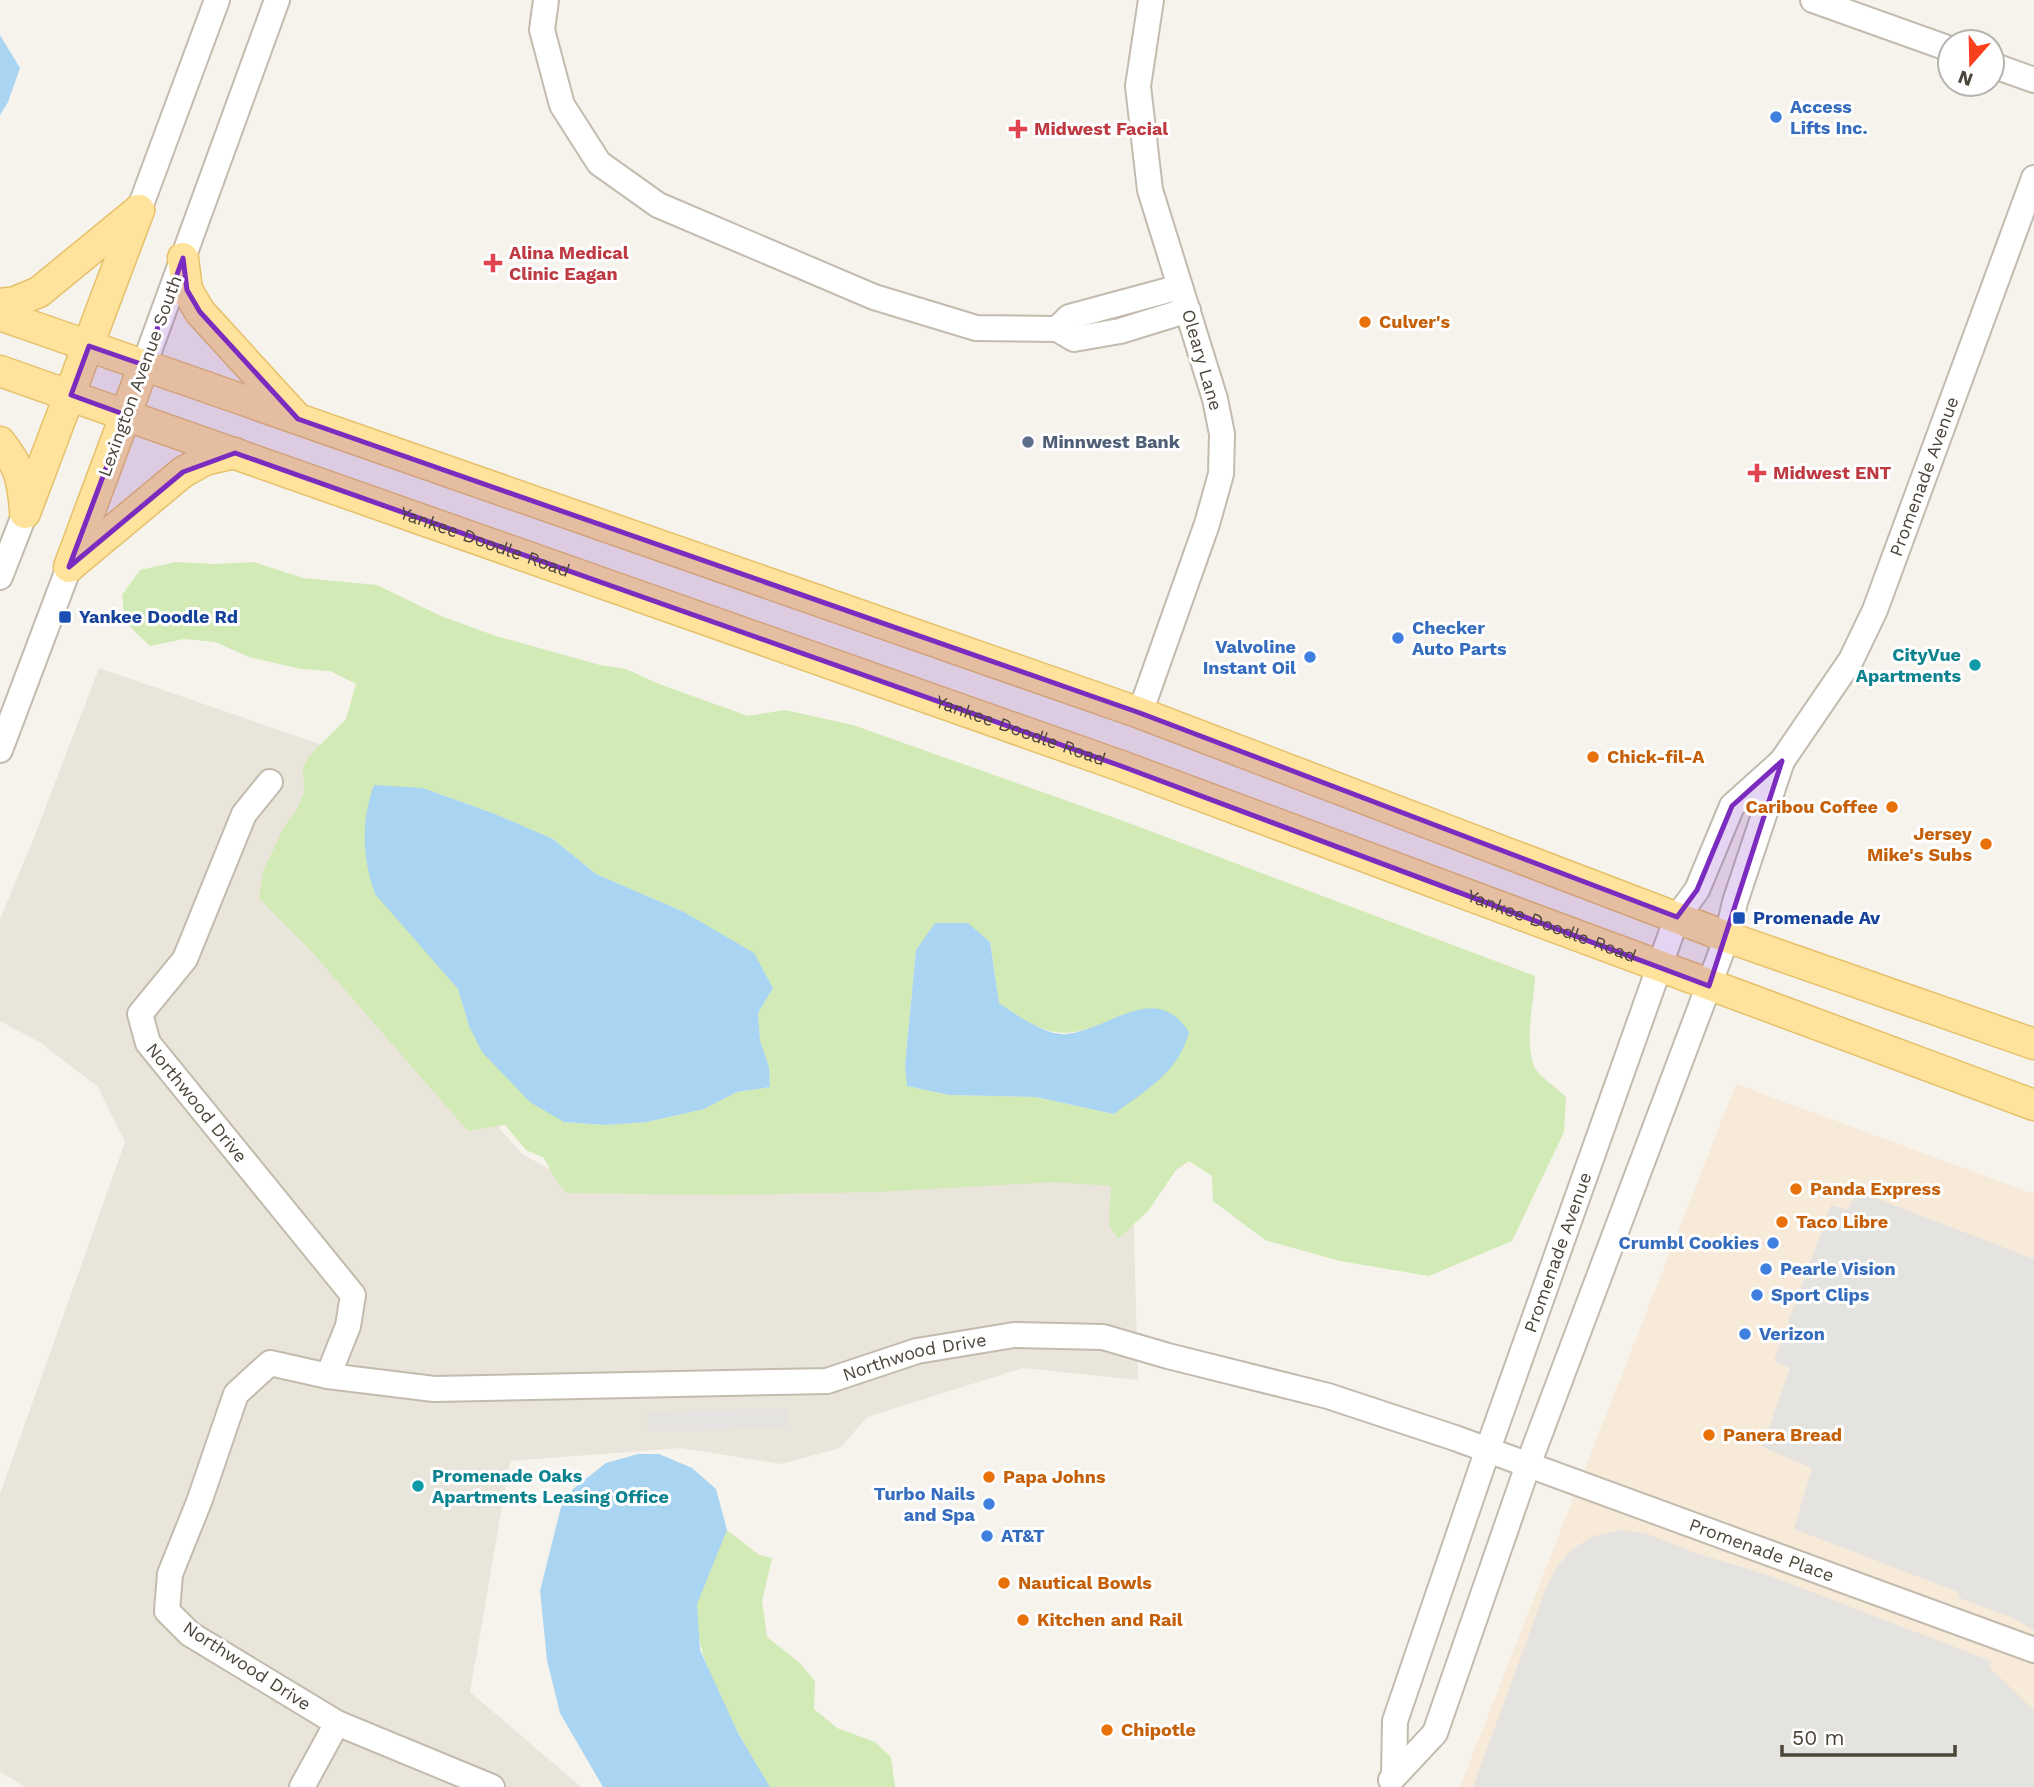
<svg xmlns="http://www.w3.org/2000/svg" width="2034" height="1787" font-family="'Work Sans',sans-serif">
	<style>
		.residential { fill: #eae5da }
		.commercial { fill: #f7ead8 }
		.green { fill: #d2eab5; fill-rule: evenodd }
		.parking { fill: #e5e3e0 }
		.water { fill: #a9d4f2 }
		.lines { fill: none; stroke-linecap: round; stroke-linejoin: round }
		.minor-casing { stroke: #c2bbae; stroke-width: 28 }
		.major-casing { stroke: #e6c16a; stroke-width: 33 }
		.minor { stroke: #fff; stroke-width: 24 }
		.major { stroke: #ffe39c; stroke-width: 30 }
		.marked { fill: #7b2cbf; fill-opacity: 0.2; stroke: #7b2cbf; stroke-width: 5; stroke-linejoin: round }
		.shop-dot { fill: #3f7fe0; stroke: #fff; stroke-width: 2.5 }
		.health-dot { fill: #e0444e; stroke: #fff; stroke-width: 2.5 }
		.food-dot { fill: #e8710a; stroke: #fff; stroke-width: 2.5 }
		.service-dot { fill: #5c6f8a; stroke: #fff; stroke-width: 2.5 }
		.transit-dot { fill: #1a4fb4; stroke: #fff; stroke-width: 2.5 }
		.culture-dot { fill: #0f9aa8; stroke: #fff; stroke-width: 2.5 }
		.labels { text-anchor: middle; stroke-width: 6; stroke-linejoin: round; paint-order: stroke }
		.shop-label { font-size: 18px; font-weight: bold; fill: #366cbe; stroke: #fff; text-anchor: start }
		.health-label { font-size: 18px; font-weight: bold; fill: #be3a42; stroke: #fff; text-anchor: start }
		.food-label { font-size: 18px; font-weight: bold; fill: #c56008; stroke: #fff; text-anchor: start }
		.street-label { font-size: 18px; fill: #4b4439; stroke: #fff }
		.service-label { font-size: 18px; font-weight: bold; fill: #4e5e75; stroke: #fff; text-anchor: start }
		.transit-label { font-size: 18px; font-weight: bold; fill: #164399; stroke: #fff; text-anchor: start }
		.culture-label { font-size: 18px; font-weight: bold; fill: #0d838f; stroke: #fff; text-anchor: end }
	</style>
	<rect width="100%" height="100%" fill="#f6f3ec"/>
	<path class="residential" d="M99,668L334,749L282,881L522,1154L557,1173L1132,1161L1138,1380L1023,1368L867,1417L840,1448L781,1464L681,1448L510,1461L470,1692L581,1787H26L0,1772V1494L125,1142L98,1087L41,1043L0,1021V919L33,840Z"/>
	<path class="commercial" d="M1736,1084L2034,1194V1787H1460Z"/>
	<path class="green" d="M176,562L214,564L254,562L303,578L377,585L441,616L496,636L600,665L626,669L659,684L748,716L785,710L853,725L1118,819L1535,976C1534,1005 1524,1037 1534,1066C1538,1076 1557,1088 1566,1097L1564,1132L1512,1241L1429,1276L1340,1261L1265,1240L1213,1201L1212,1176L1189,1161L1176,1170L1148,1211L1118,1239L1109,1224L1111,1186L1055,1182L876,1192L726,1195L566,1193L556,1180L544,1158L526,1150L505,1125L468,1131L311,951L259,898L263,871L285,825L296,812L304,792L303,767L309,756L346,719L356,684L330,671L301,669L249,657L215,642L184,639L150,646L125,622L122,595L140,570ZM423,788L495,814L553,839L596,874L684,912L753,953L773,988L758,1013L760,1040L769,1067L770,1087L737,1092L704,1109L647,1122L605,1125L564,1122L469,1026L458,989L419,942ZM990,941L999,1003C1051,1040 1066,1041 1124,1014L1114,1114L1036,1097L949,1095L907,1086L905,1066L916,950Z
		M727,1530L759,1555L772,1558L762,1601L767,1637L800,1663L815,1681L814,1709L837,1728L875,1742L891,1757L895,1787H770C742,1740 691,1661 697,1605C698,1590 720,1547 727,1530Z"/>
	<path class="parking" d="M1857,1191L2034,1259V1630L2011,1617L1959,1598L1958,1592L1794,1529L1812,1468L1762,1447L1790,1368L1774,1361L1831,1205L1848,1210Z
		M787,1409L788,1428L647,1432V1411Z
		M1620,1530L1645,1533L1695,1553L1765,1574L1991,1661L1990,1668L2034,1710V1787H1473L1546,1588L1557,1567L1572,1549L1594,1536Z"/>
	<path class="water" d="M0,35L20,68L8,102L0,115Z
		M374,785L423,788L495,814L553,839L596,874L684,912L754,953L773,988L758,1013L760,1040L769,1067L770,1087L737,1092L704,1109L647,1122L605,1125L564,1122L530,1102L482,1052L469,1026L458,989L375,894C362,857 361,821 374,785Z
		M935,923H968L990,942L999,1003C1015,1014 1048,1037 1067,1034C1111,1029 1155,980 1189,1032C1179,1072 1146,1090 1114,1114L1036,1097L949,1095L907,1086L905,1066L916,950Z
		M638,1454H659L692,1468L716,1489L727,1530L697,1604L700,1650L738,1733L770,1787H603L560,1713L547,1660L540,1591L561,1507L573,1489L606,1463Z"/>
	<g class="lines">
		<defs>
			<g id="minor">
				<path d="M546,0L542,30L562,105L599,163L658,205L874,297L976,328L1057,329L1074,339L1120,331L1188,310"/>
				<path d="M1813,0L1950,49"/>
				<path d="M1992,65L2034,80"/>
				<path d="M139,210L217,0"/>
				<path d="M1057,329L1069,317L1180,287"/>
				<path d="M144,365L277,0"/>
				<path d="M0,577L25,513"/>
				<path d="M1140,713L1207,524L1221,474L1222,434L1215,399L1150,190L1138,86L1151,0"/>
				<path d="M0,750L69,567"/>
				<path id="s1" d="M270,782L244,814L185,959L140,1014L148,1043L353,1295L348,1326L328,1376L434,1389L827,1381L917,1351L1014,1335L1103,1337L1168,1356L1328,1396L1455,1438L2034,1650"/>
				<path d="M337,1723L492,1787"/>
				<path id="s2" d="M1394,1775L1395,1721L1488,1449L1677,917L1697,890L1732,806L1782,761L1851,660L1875,610L2034,178"/>
				<path d="M1391,1780L1435,1733L1528,1465L1727,937L1735,902L1782,761"/>
				<path d="M302,1787L337,1723L190,1634L167,1611L170,1574L199,1502L236,1394L270,1363L328,1376"/>
			</g>
			<g id="major">
				<path d="M183,258L187,290L200,312L295,416"/>
				<path d="M0,304L15,302L39,292L139,210"/>
				<path d="M0,315L1140,713L1727,937L2034,1044"/>
				<path id="s3" d="M0,371L1121,766L2034,1105"/>
				<path d="M0,442C20,467 22,478 25,509"/>
				<path d="M25,513L139,210"/>
				<path d="M70,566L183,472L205,460L235,453"/>
				<path d="M69,567L144,365"/>
			</g>
		</defs>
		<use href="#minor" class="minor-casing"/>
		<use href="#major" class="major-casing"/>
		<use href="#minor" class="minor"/>
		<use href="#major" class="major"/>
	</g>
	<path class="marked" d="M183,258L187,290L200,312L298,419L1140,713L1677,917L1697,890L1732,806L1782,761L1709,986L1121,766L235,453L183,472L69,567L126,415L71,395L89,346L144,365Z"/>
	<g class="shop-dot">
		<circle cx="1776" cy="117" r="7"/>
		<circle cx="1398" cy="638" r="7"/>
		<circle cx="1310" cy="657" r="7"/>
		<circle cx="1773" cy="1243" r="7"/>
		<circle cx="1766" cy="1269" r="7"/>
		<circle cx="1757" cy="1295" r="7"/>
		<circle cx="1745" cy="1334" r="7"/>
		<circle cx="989" cy="1504" r="7"/>
		<circle cx="987" cy="1536" r="7"/>
	</g>
	<g class="health-dot">
		<path d="M1014.5 118.5h7v7h7v7h-7v7h-7v-7h-7v-7h7z"/>
		<path d="M489.5 252.5h7v7h7v7h-7v7h-7v-7h-7v-7h7z"/>
		<path d="M1753.5 462.5h7v7h7v7h-7v7h-7v-7h-7v-7h7z"/>
	</g>
	<g class="food-dot">
		<circle cx="1365" cy="322" r="7"/>
		<circle cx="1593" cy="757" r="7"/>
		<circle cx="1892" cy="807" r="7"/>
		<circle cx="1986" cy="844" r="7"/>
		<circle cx="1796" cy="1189" r="7"/>
		<circle cx="1782" cy="1222" r="7"/>
		<circle cx="1709" cy="1435" r="7"/>
		<circle cx="989" cy="1477" r="7"/>
		<circle cx="1004" cy="1583" r="7"/>
		<circle cx="1023" cy="1620" r="7"/>
		<circle cx="1107" cy="1730" r="7"/>
	</g>
	<circle class="service-dot" cx="1028" cy="442" r="7"/>
	<g class="transit-dot">
		<rect x="58" y="610" width="14" height="14" rx="3.5"/>
		<rect x="1732" y="911" width="14" height="14" rx="3.5"/>
	</g>
	<g class="culture-dot">
		<circle cx="1975" cy="665" r="7"/>
		<circle cx="418" cy="1486" r="7"/>
	</g>
	<g class="labels">
		<g class="shop-label">
			<text x="1790" y="113">Access<tspan x="1790" dy="21">Lifts Inc.</tspan></text>
			<text x="1412" y="634">Checker<tspan x="1412" dy="21">Auto Parts</tspan></text>
			<text x="1296" y="653" text-anchor="end">Valvoline<tspan x="1296" dy="21">Instant Oil</tspan></text>
			<text x="1759" y="1249" text-anchor="end">Crumbl Cookies</text>
			<text x="1780" y="1275">Pearle Vision</text>
			<text x="1771" y="1301">Sport Clips</text>
			<text x="1759" y="1340">Verizon</text>
			<text x="975" y="1500" text-anchor="end">Turbo Nails<tspan x="975" dy="21">and Spa</tspan></text>
			<text x="1001" y="1542">AT&amp;T</text>
		</g>
		<g class="health-label">
			<text x="1034" y="135">Midwest Facial</text>
			<text x="509" y="259">Alina Medical<tspan x="509" dy="21">Clinic Eagan</tspan></text>
			<text x="1773" y="479">Midwest ENT</text>
		</g>
		<g class="food-label">
			<text x="1379" y="328">Culver's</text>
			<text x="1607" y="763">Chick-fil-A</text>
			<text x="1878" y="813" text-anchor="end">Caribou Coffee</text>
			<text x="1972" y="840" text-anchor="end">Jersey<tspan x="1972" dy="21">Mike's Subs</tspan></text>
			<text x="1810" y="1195">Panda Express</text>
			<text x="1796" y="1228">Taco Libre</text>
			<text x="1723" y="1441">Panera Bread</text>
			<text x="1003" y="1483">Papa Johns</text>
			<text x="1018" y="1589">Nautical Bowls</text>
			<text x="1037" y="1626">Kitchen and Rail</text>
			<text x="1121" y="1736">Chipotle</text>
		</g>
		<g class="street-label">
			<text transform="translate(1202 360) rotate(74)" y="6">Oleary Lane</text>
			<text transform="translate(140 376) rotate(-70)" y="6">Lexington Avenue South</text>
			<text dy="6" stroke="none"><textPath href="#s2" startOffset="1418">Promenade Avenue</textPath></text>
			<text dy="6" stroke="none"><textPath href="#s3" startOffset="514">Yankee Doodle Road</textPath></text>
			<text dy="6" stroke="none"><textPath href="#s3" startOffset="1082">Yankee Doodle Road</textPath></text>
			<text dy="6" stroke="none"><textPath href="#s3" startOffset="1648">Yankee Doodle Road</textPath></text>
			<text dy="6" stroke="none"><textPath href="#s1" startOffset="376">Northwood Drive</textPath></text>
			<text dy="6" stroke="none"><textPath href="#s2" startOffset="550">Promenade Avenue</textPath></text>
			<text dy="6" stroke="none"><textPath href="#s1" startOffset="1300">Northwood Drive</textPath></text>
			<text dy="6" stroke="none"><textPath href="#s1" startOffset="2184">Promenade Place</textPath></text>
			<text transform="translate(247 1666) rotate(33)" y="6">Northwood Drive</text>
		</g>
		<g class="service-label">
			<text x="1042" y="448">Minnwest Bank</text>
		</g>
		<g class="transit-label">
			<text x="79" y="623">Yankee Doodle Rd</text>
			<text x="1753" y="924">Promenade Av</text>
		</g>
		<g class="culture-label">
			<text x="1961" y="661">CityVue<tspan x="1961" dy="21">Apartments</tspan></text>
			<text x="432" y="1482" text-anchor="start">Promenade Oaks<tspan x="432" dy="21">Apartments Leasing Office</tspan></text>
		</g>
	</g>
	<g transform="translate(1971 63) rotate(200)"><circle r="33" fill="#ffffff" stroke="#b7b4b0" stroke-width="2"/>
	<path d="M0-5L12 26L0 18L-12 26Z" fill="#fc3f1d"/>
	<text y="-10" font-size="19" font-weight="bold" text-anchor="middle" fill="#4b4439">N</text>
	</g>
	<path d="M1782 1745v10h173v-10" fill="none" stroke="#4b4439" stroke-width="3.5"/>
	<text x="1792" y="1745" font-size="21" fill="#4b4439" stroke="#ffffff" stroke-width="5" paint-order="stroke">50 m</text>
</svg>
